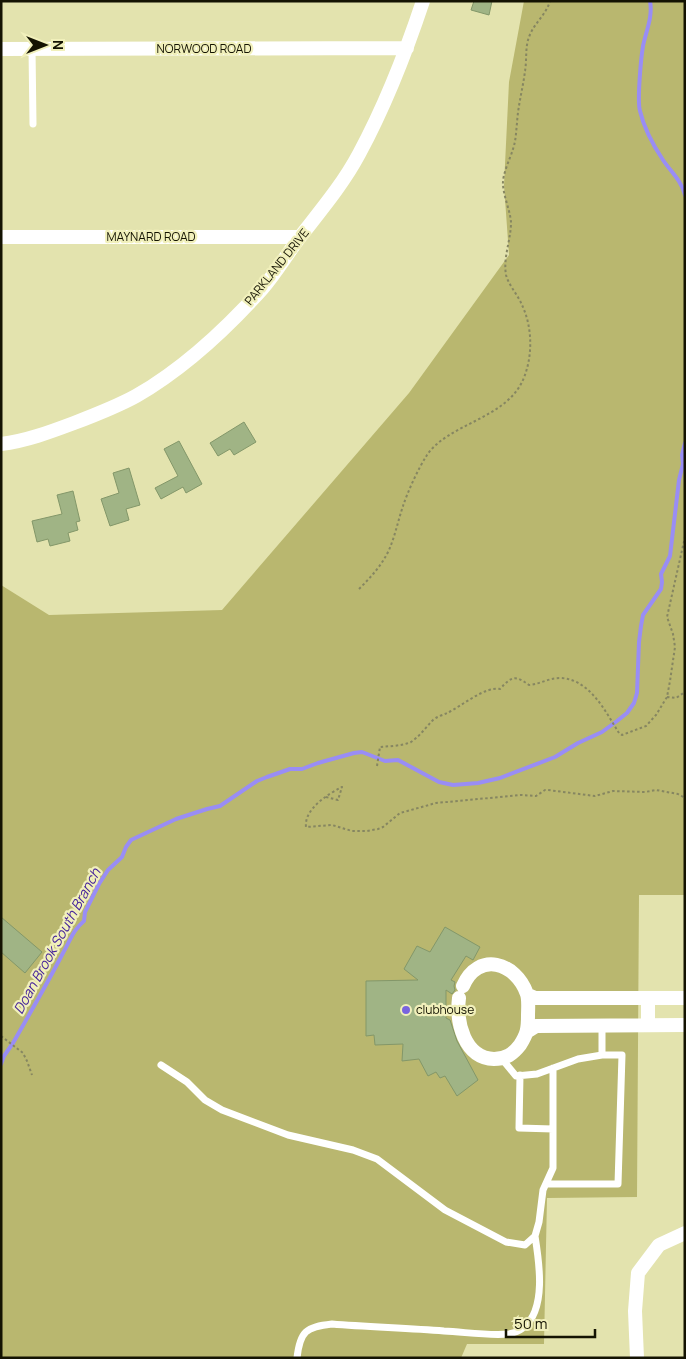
<svg xmlns="http://www.w3.org/2000/svg" width="686" height="1359" font-family="Manrope,sans-serif">
	<style>
		.green { fill: #b9b76f }
		.lines { fill: none; stroke-linecap: round; stroke-linejoin: round }
		.stream { stroke: #998df5; stroke-width: 4 }
		.building { fill: #a0b485; stroke: #839769 }
		.path { stroke: #868661; stroke-width: 2; stroke-dasharray: 2.5 2.5; stroke-linecap: butt }
		.service { stroke: #fff; stroke-width: 7 }
		.minor { stroke: #fff; stroke-width: 14 }
		.poi-dot { fill: #7964df; stroke: #f1f0bb; stroke-width: 2 }
		.labels { text-anchor: middle; stroke-width: 4.5; stroke-linejoin: round; paint-order: stroke }
		.street-label { font-size: 12px; fill: #141302; stroke: #f1f0bb }
		.poi-label { font-size: 12px; fill: #141302; stroke: #f1f0bb; text-anchor: start }
		.water-label { font-size: 14px; font-style: italic; fill: #44229a; stroke: #f1f0bb }
	</style>
	<rect width="100%" height="100%" fill="#e3e3ae"/>
	<path class="green" d="M524,1H685V895H639L637,1197L547,1198L544,1344H467L461,1358H1V585L49,615L222,610L409,393L509,255L504,185L509,82Z"/>
	<g class="lines">
		<path class="stream" d="M650,1C653,17 646,31 643,46C641,58 637,101 640,111C644,128 653,145 663,160C671,172 681,180 685,195
			M1,1064L4,1056L13,1043C30,1013 47,984 63,953C70,941 73,930 84,921L85,912L99,884L108,870L122,857L126,847L131,840L176,819L207,809L220,806L257,781L267,777L290,769H302L318,763L354,753L362,752L385,761L398,760L439,782L453,785L478,783L500,778L555,757L578,743L602,732L617,721L627,713L634,703L637,693L639,642L641,626L643,615L661,589L662,582L661,574L670,556L679,480L683,464L682,455L685,443"/>
	</g>
	<path class="building" d="M474,1H492L489,15L471,10Z
		M244,422L256,442L234,455L230,449L218,456L210,443Z
		M179,441L202,484L186,493L183,487L161,499L155,488L178,476L164,449Z
		M129,468L140,505L126,509L129,520L110,526L101,499L119,493L113,473Z
		M73,491L80,521L76,522L78,530L68,533L70,541L50,546L48,539L37,542L32,521L62,514L57,495Z
		M1,917L42,952L25,973L1,952Z
		M445,927L480,947L473,960L466,956L451,980L455,982L454,986L455,990L452,994L446,990V1018L450,1020L457,1041L478,1080L457,1096L445,1076L440,1078L436,1072L428,1076L419,1059L402,1061L403,1044L375,1045L374,1035L366,1036V981L418,980L404,969L417,946L430,952Z"/>
	<g class="lines">
		<path class="path" d="M359,589C371,577 382,565 389,550C395,536 398,521 403,506C408,491 418,469 427,455C448,424 504,419 522,382C533,359 533,328 522,305C518,295 509,286 506,275C503,257 511,240 511,222C510,210 504,198 503,185C502,175 510,159 513,149C516,140 516,132 517,123C518,105 523,88 525,71C527,60 525,47 529,37C534,23 546,15 550,1
			M667,697L676,698L685,692
			M377,766L380,747C390,746 402,746 411,742C420,736 426,727 433,720C438,716 443,715 447,713C462,706 485,686 500,689C512,676 515,675 529,685C540,684 549,678 560,678C590,679 605,711 619,733L622,735L646,726L656,715L667,697L670,681L675,647L673,634L667,617L685,537
			M326,797L338,800L342,787C328,794 304,809 306,827L332,825L352,831H367L378,829L383,827L400,813L436,803L521,795L536,796L545,790H548L595,796L613,791L645,792L656,790L678,794L685,798
			M1,1036L23,1053L27,1061L32,1075"/>
		<path class="service" d="M32,49L33,124
			M502,1059L516,1076L537,1074L578,1059L602,1055V1026
			M161,1065L187,1082L205,1100L222,1110L288,1135L353,1150L377,1159L445,1210L506,1242L525,1245L535,1236L539,1222L543,1190L553,1168V1068
			M520,1075L519,1128L553,1129
			M546,1184H618L622,1055H602
			M297,1358C300,1331 306,1327 332,1324C369,1327 407,1328 444,1331C465,1332 488,1336 509,1334C514,1333 519,1331 523,1328C547,1310 539,1261 535,1236"/>
		<path class="minor" d="M1,49L407,48
			M1,237H300
			M1,444C26,441 50,432 74,423C95,415 116,407 136,396C183,369 226,329 262,289C276,273 287,254 300,237C321,210 343,184 359,154C386,104 405,55 423,1
			M528,995L535,998H685
			M459,998C456,1022 464,1058 494,1059C506,1059 513,1054 520,1045C527,1034 528,1029 528,1016C528,1009 529,1000 527,994C516,962 478,951 463,986
			M648,998V1025
			M528,1031L536,1026L685,1025
			M637,1358L635,1311L638,1273L659,1245L685,1233"/>
	</g>
	<circle class="poi-dot" cx="406" cy="1010" r="5"/>
	<g class="labels">
		<g class="street-label">
			<text x="204" y="53">NORWOOD ROAD</text>
			<text x="151" y="241">MAYNARD ROAD</text>
			<text transform="translate(277 267) rotate(-51)" y="4">PARKLAND DRIVE</text>
		</g>
		<g class="poi-label">
			<text x="416" y="1014">clubhouse</text>
		</g>
		<g class="water-label">
			<text transform="translate(57 941) rotate(-61)" y="5">Doan Brook South Branch</text>
		</g>
	</g>
	<rect width="686" height="1359" fill="none" stroke="#141302" stroke-width="5"/>
	<g transform="translate(45 45) rotate(90)" stroke="#f1f0bb" stroke-width="4" paint-order="stroke">
	<path d="M0-4L9 19L0 12L-9 19Z" fill="#141302"/>
	<text y="-8" font-size="14" font-weight="bold" text-anchor="middle" fill="#141302">N</text>
	</g>
	<path d="M506 1329v8h89v-8" fill="none" stroke="#141302" stroke-width="2.5"/>
	<text x="514" y="1329" font-size="15" fill="#141302" stroke="#f1f0bb" stroke-width="4" paint-order="stroke">50 m</text>
</svg>
